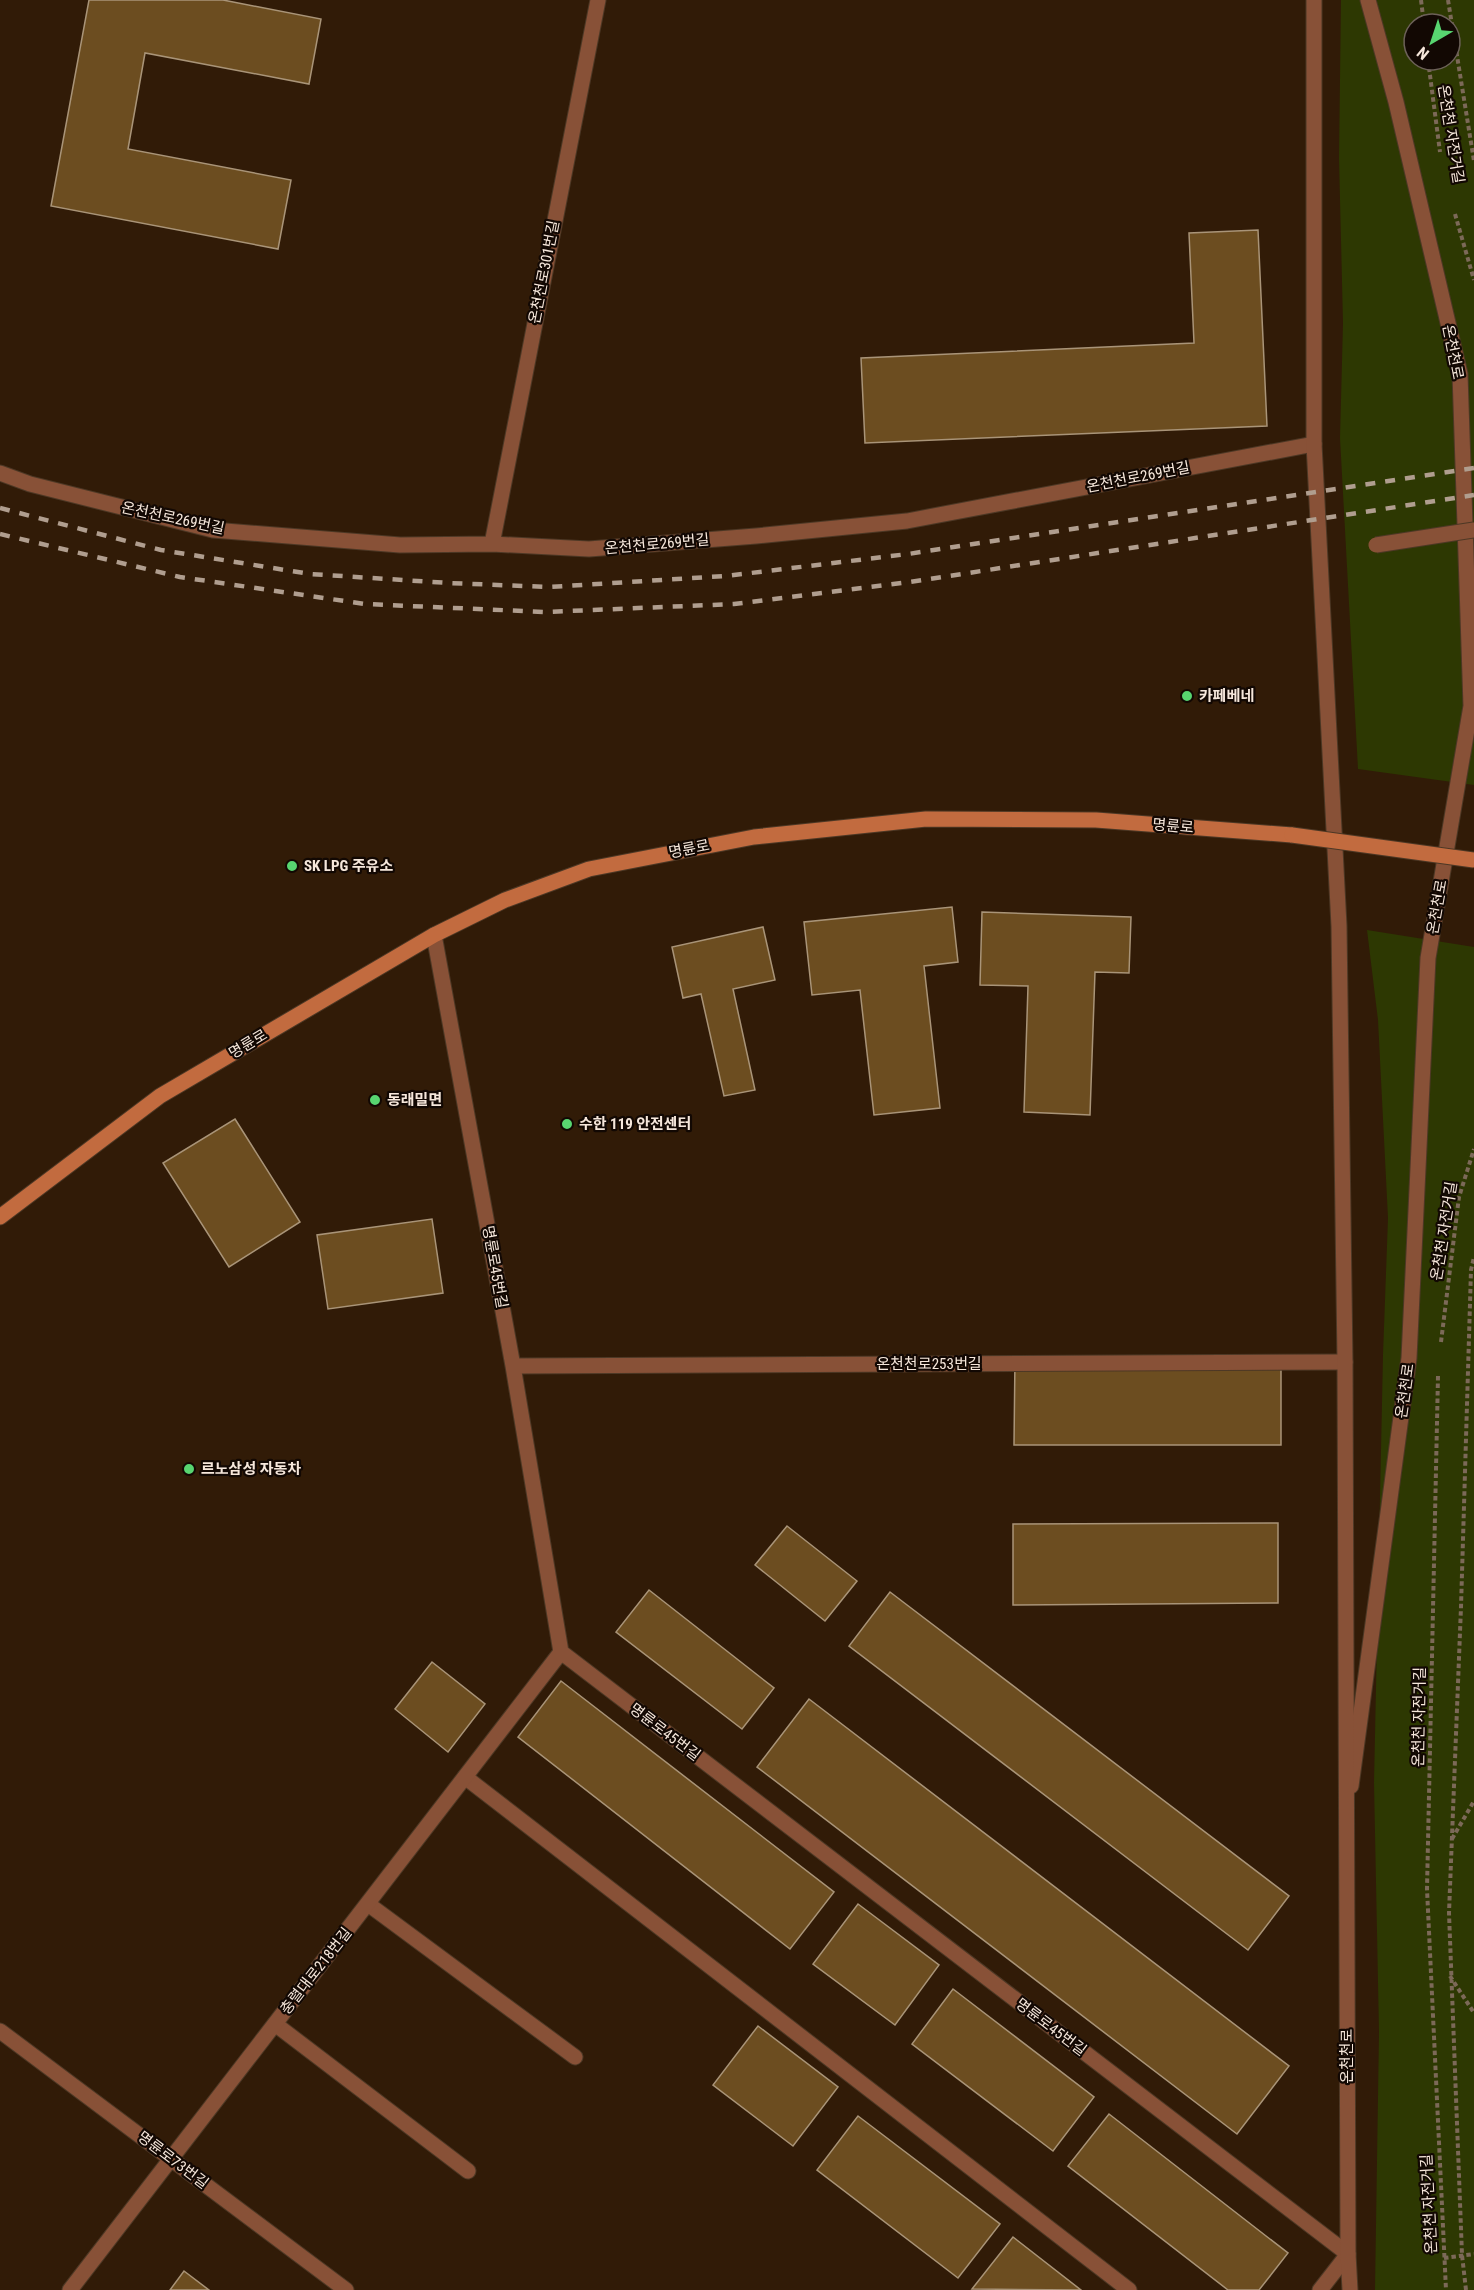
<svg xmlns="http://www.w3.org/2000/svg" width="1474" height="2290" font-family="'Roboto Condensed','Noto Sans KR',sans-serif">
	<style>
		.green { fill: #2d3802; fill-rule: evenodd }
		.building { fill: #6c4d20; stroke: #a99478; stroke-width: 1.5 }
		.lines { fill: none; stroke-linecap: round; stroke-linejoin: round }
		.service-casing { stroke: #4d3825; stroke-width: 17 }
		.minor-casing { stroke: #4d3825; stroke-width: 17 }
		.tertiary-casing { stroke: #4d3825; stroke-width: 17 }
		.secondary-casing { stroke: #4d3825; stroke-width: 17 }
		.path { stroke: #7c6958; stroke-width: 4; stroke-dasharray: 4.5 3; stroke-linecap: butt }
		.service { stroke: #885137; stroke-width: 15 }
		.minor { stroke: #885137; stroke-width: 15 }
		.tertiary { stroke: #885137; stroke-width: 15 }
		.secondary { stroke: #c26b3f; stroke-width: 15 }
		.rail { stroke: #b09e8f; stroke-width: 4.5; stroke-dasharray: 10 10; stroke-linecap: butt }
		.pedestrian-bridge-casing { stroke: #4d3825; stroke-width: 17; stroke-linecap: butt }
		.secondary-bridge-casing { stroke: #4d3825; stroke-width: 17; stroke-linecap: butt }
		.pedestrian-bridge { stroke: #885137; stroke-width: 15 }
		.secondary-bridge { stroke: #c26b3f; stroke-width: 15 }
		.poi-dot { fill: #58d570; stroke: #120803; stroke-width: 2 }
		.labels { text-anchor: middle; stroke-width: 4.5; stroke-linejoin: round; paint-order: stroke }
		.street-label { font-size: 15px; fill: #f6e7db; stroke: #120803 }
		.poi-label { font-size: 15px; font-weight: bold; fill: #f6e7db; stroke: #120803; text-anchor: start }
	</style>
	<rect width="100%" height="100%" fill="#311b07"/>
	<path class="green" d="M1341,0H1474V785L1358,769L1340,438L1343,323L1339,158ZM1414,24H1450V60H1414Z
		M1367,930L1474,947V2290H1375L1379,2032L1374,1783L1383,1355L1388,1218L1378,1020Z"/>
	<path class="building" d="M89,0H223L321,19L309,84L145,53L128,149L291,180L278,249L51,206Z
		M1258,230L1267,426L865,443L861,358L1194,343L1189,233Z
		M952,907L958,962L924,966L940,1108L874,1115L860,990L812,995L804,922Z
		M982,912L1131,917L1129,973L1095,972L1090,1115L1024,1112L1028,986L980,985Z
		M763,927L775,980L733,989L755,1090L724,1096L701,994L683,998L672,947Z
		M235,1119L300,1222L229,1267L163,1163Z
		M432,1219L443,1293L328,1309L317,1235Z
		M1015,1357L1281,1358V1445H1014Z
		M1278,1523V1603L1013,1605V1524Z
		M787,1526L857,1581L825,1621L755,1565Z
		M649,1590L774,1688L742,1729L616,1632Z
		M890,1592L1289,1896L1248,1950L849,1646Z
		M432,1662L485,1704L448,1752L395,1709Z
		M561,1681L834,1892L790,1949L518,1737Z
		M809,1699L1289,2066L1237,2134L757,1767Z
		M858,1904L939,1965L895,2025L813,1964Z
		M953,1989L1094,2097L1053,2151L912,2044Z
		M758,2026L838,2087L793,2146L713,2085Z
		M1109,2114L1288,2253L1259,2290H1228L1068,2166Z
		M858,2116L1000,2224L958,2278L817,2170Z
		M1013,2237L1081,2290L972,2289Z
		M184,2271L209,2290H170Z"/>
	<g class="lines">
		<defs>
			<path id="service" d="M465,1777L1129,2290
				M368,1904L575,2057
				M275,2024L468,2171"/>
			<path id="minor" d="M0,473L30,484L213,530L400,545L492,544L589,549L756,536L907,521L1314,444
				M492,544L598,0
				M434,935L513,1366L561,1652L1348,2254L1320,2290
				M513,1366L1345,1362
				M1351,1786L1409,1358L1428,958L1471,706L1460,374L1396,102L1368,0
				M0,2031L346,2290
				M70,2290L561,1652"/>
			<path id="tertiary" d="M1314,0V444L1339,926L1345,1362L1348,2254L1350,2290"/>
			<path id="secondary" d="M0,1217L160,1096L434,935L505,900L589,869L754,837L926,819L1096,820L1292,835"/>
		</defs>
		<use href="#service" class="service-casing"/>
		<use href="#minor" class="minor-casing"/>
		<use href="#tertiary" class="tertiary-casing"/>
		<use href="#secondary" class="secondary-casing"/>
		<path class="path" d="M1421,0L1424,24
			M1448,0L1474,161
			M1428,60L1440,152
			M1455,214L1474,280
			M1441,1342L1459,1197L1474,1149
			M1438,1376L1427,1889L1446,2290
			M1452,1839L1474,1801
			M1450,1976L1474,2013
			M1444,2258L1474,2254
			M1466,2290L1462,2255L1449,1913L1461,1607L1471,1270L1474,1257"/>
		<use href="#service" class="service"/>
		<use href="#minor" class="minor"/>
		<use href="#tertiary" class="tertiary"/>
		<use href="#secondary" class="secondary"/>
		<path class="rail" d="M0,508L161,550L310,574L449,583L549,587L726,576L908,554L1474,468
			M0,534L180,577L365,604L545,612L734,604L910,582L1474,495"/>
		<defs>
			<path id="pedestrian-bridge" d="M1376,545L1474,530"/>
			<path id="secondary-bridge" d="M1292,835L1474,860"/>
		</defs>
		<use href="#pedestrian-bridge" class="pedestrian-bridge-casing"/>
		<use href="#secondary-bridge" class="secondary-bridge-casing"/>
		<use href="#pedestrian-bridge" class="pedestrian-bridge"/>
		<use href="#secondary-bridge" class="secondary-bridge"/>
	</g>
	<g class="poi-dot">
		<circle cx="1187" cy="696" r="6"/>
		<circle cx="292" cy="866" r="6"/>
		<circle cx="375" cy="1100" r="6"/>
		<circle cx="567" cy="1124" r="6"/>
		<circle cx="189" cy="1469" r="6"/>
	</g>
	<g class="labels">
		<g class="street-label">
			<text transform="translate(1451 134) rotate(81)" y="5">온천천 자전거길</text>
			<text transform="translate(544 272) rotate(-79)" y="5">온천천로301번길</text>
			<text transform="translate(1453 352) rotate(79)" y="5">온천천로</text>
			<text transform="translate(1138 477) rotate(-11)" y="5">온천천로269번길</text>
			<text transform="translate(173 518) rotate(12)" y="5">온천천로269번길</text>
			<text transform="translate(657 544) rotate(-5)" y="5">온천천로269번길</text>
			<text transform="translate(1173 826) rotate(5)" y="5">명륜로</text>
			<text transform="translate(689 849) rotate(-11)" y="5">명륜로</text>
			<text transform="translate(1437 907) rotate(-80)" y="5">온천천로</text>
			<text transform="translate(248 1044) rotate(-31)" y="5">명륜로</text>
			<text transform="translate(1444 1231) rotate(-81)" y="5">온천천 자전거길</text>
			<text transform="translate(495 1267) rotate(80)" y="5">명륜로45번길</text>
			<text x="929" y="1369">온천천로253번길</text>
			<text transform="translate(1405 1391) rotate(-82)" y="5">온천천로</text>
			<text transform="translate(1419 1717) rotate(-89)" y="5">온천천 자전거길</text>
			<text transform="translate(665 1732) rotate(37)" y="5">명륜로45번길</text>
			<text transform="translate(316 1971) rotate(-52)" y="5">충렬대로218번길</text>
			<text transform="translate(1051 2027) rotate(37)" y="5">명륜로45번길</text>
			<text transform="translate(1347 2056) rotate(-90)" y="5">온천천로</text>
			<text transform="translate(173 2160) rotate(37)" y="5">명륜로73번길</text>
			<text transform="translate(1429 2204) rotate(-93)" y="5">온천천 자전거길</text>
		</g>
		<g class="poi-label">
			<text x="1199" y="701">카페베네</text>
			<text x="304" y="871">SK LPG 주유소</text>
			<text x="387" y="1105">동래밀면</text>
			<text x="579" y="1129">수한 119 안전센터</text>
			<text x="201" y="1474">르노삼성 자동차</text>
		</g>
	</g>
	<g transform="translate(1432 42) rotate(219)"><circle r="28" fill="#120803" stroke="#6d6159" stroke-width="1.5"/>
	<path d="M0-4.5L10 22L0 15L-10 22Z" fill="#58d570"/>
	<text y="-9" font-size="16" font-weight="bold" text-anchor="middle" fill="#f6e7db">N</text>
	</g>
</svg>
